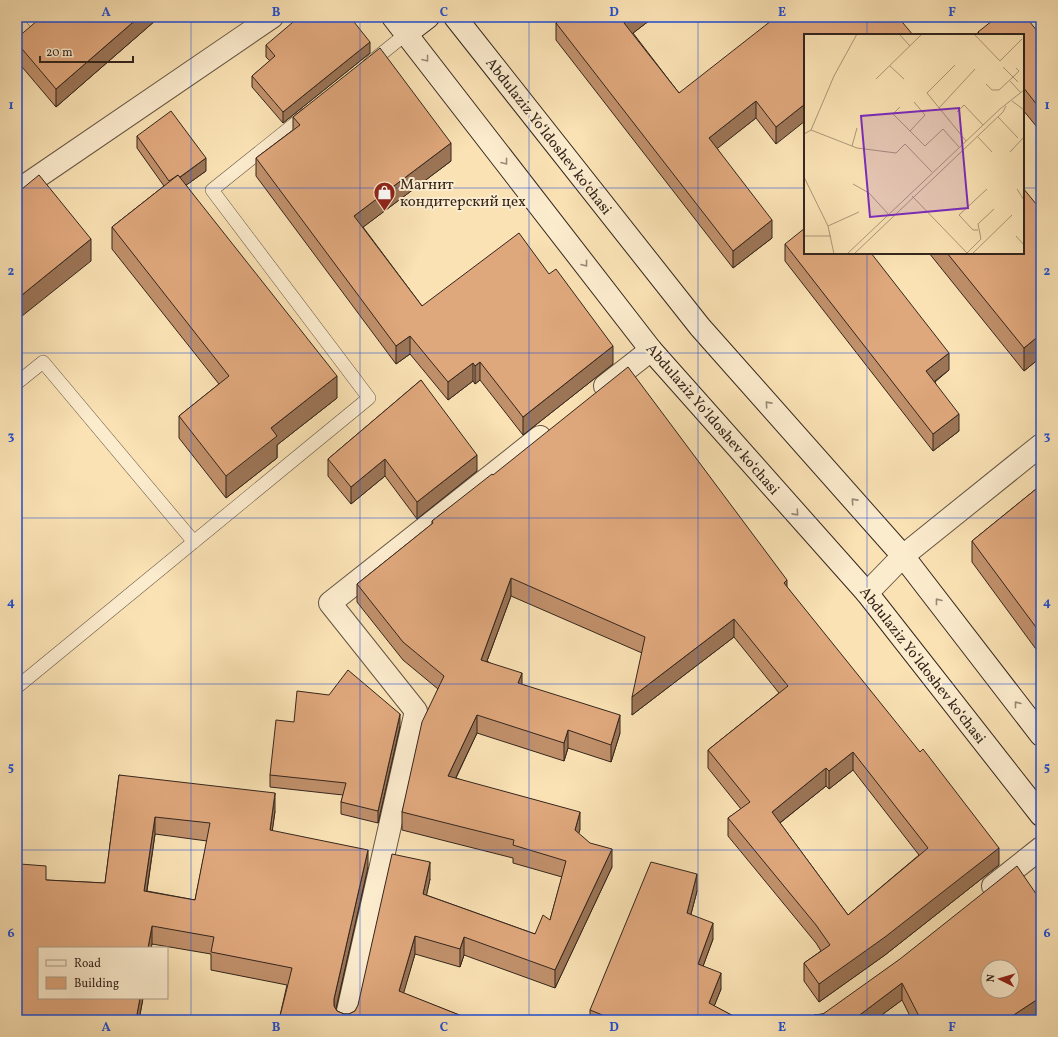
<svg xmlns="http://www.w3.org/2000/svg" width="1058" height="1037" font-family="Vollkorn,serif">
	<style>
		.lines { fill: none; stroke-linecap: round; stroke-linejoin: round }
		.lane-casing { stroke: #665543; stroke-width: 14 }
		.street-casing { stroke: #665543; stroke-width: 24 }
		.secondary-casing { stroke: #34261d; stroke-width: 24 }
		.lane { stroke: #fcecce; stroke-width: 13 }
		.street { stroke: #fcecce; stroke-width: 22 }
		.secondary { stroke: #fcecce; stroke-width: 22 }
		.wall { fill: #c0906b; stroke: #34261d; fill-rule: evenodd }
		.shaded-wall { fill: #9c7557; stroke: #34261d }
		.building { fill: #dfa77c; stroke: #34261d; fill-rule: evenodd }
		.oneway { stroke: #988976 }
		.grid { fill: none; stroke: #1d4ed8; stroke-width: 1; stroke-opacity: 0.55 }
		.labels { text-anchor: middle; stroke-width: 4; stroke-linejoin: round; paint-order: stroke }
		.street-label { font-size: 15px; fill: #34261d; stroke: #fcecce }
		.poi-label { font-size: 15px; fill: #34261d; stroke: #fcecce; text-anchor: start }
		.inset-road { fill: none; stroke: #ab9778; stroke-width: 1 }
		.view { fill: #7b2cbf; fill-opacity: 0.15; stroke: #7b2cbf; stroke-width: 2 }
		.inset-edge { fill: none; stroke: #34261d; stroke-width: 2 }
		.neatline { fill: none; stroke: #1d4ed8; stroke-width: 1.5 }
		.grid-label { font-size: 13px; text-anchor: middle; font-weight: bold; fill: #1d4ed8 }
	</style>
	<rect width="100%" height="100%" fill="#fae2b4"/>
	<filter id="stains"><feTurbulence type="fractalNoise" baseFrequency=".005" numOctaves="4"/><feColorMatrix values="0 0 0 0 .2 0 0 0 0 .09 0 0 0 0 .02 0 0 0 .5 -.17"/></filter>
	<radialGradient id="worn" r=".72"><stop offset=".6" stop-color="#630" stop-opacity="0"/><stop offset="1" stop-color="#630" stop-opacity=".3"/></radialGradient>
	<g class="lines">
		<defs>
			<path id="lane" d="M31,17L43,32
				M370,63L406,34
				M17,383L43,362L194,542
				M17,687L369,398L212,190L307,114"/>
			<path id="street" d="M17,191L272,17
				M605,386L651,350
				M867,593L903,556L1041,445
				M993,886L1041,848
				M346,1020L416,711L330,603L540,437"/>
			<path id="secondary" d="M393,17L651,350L867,593L1041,815
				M455,17L700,327L903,556L1041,735
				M406,34L428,17"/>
		</defs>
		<use href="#lane" class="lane-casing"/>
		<use href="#street" class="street-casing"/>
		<use href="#secondary" class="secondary-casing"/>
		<use href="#lane" class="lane"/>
		<use href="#street" class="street"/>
		<use href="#secondary" class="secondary"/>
	</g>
	<path class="wall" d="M49,17H156V20L56,107L17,61V38L48,20Z
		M564,17H654L633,33L679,93L805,35L776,144L756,118L717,148L772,238L733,268L556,40V23Z
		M978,32L1041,36V132L1023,110V35H978Z
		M266,45L370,53L283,123L252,87V76L270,61L266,57Z
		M293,117L451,161L363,227L422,306L613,364L523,435L480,380L475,384L473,381L448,400L410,354L396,364L256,176V158L293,130Z
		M137,136L206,171L186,185L337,398L277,445V458L226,498L179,438V416L219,384L112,249V227L164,186L137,148Z
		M1041,210V357L1024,371L929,253H1023Z
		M785,244L949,370L935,382L959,431L933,451L785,261Z
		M421,380L477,471L417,519L385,476L351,504L328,476V459Z
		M493,475L787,587L999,865L885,955L819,1002L804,981V963L821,951L816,943L728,836V818L741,809L708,768V750L779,693L734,637L632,715L642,653L511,596L487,661L522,684L620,733L611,762L568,748L564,761L477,733L456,778L580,829L578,834L612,867L555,988L464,955L460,967L415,954L403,993L472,1020H279L287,985L211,970V954L152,944L151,948H39L143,998L139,1020H17L18,898L46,880L105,883L119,775L275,811L272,831L368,867L336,1009L337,1011L344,1014H349L355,1011L430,879L426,895L535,934L550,920L562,877L513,863V858L402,830V812L438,689L403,660L357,602V584L432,524V521ZM853,770L919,855L848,915L780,823L826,786L829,789ZM155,834L207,841L195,900L147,891Z
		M1041,485V656L972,562V541Z
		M294,722L400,726L378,823L341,814V802L343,795L270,787V775Z
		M697,891L691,914L713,939L703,966L721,989L714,1006L741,1020H590V1010Z
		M1041,901L1031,1020H912L902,1000L875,1020H814V1015L823,1014Z"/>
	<path class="shaded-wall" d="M139,17H156V20L56,107V89Z
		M632,17H654L624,40V23Z
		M370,42V53L283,123V112Z
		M756,101V118L709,155V138Z
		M805,104V121L776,144V127Z
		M451,143V161L354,234V216Z
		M206,158V171L171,196V184Z
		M772,220V238L733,268V251Z
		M91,239V261L17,320V299Z
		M1041,334V357L1024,371V348Z
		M410,336V354L396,364V346Z
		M613,346V364L523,435V417Z
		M949,353V370L926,388V371Z
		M480,362V380L475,384V366Z
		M473,363V381L448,400V382Z
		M337,376V398L277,445V458L226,498V476L271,428Z
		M959,414V431L933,451V434Z
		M477,455V471L417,519V502Z
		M385,459V476L351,504V487Z
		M511,578V596L481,677V660Z
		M787,580V598L784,583Z
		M734,619V637L632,715V697Z
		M522,673V690L518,683Z
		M400,714V726L378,823V811Z
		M477,715V733L448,794V776Z
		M620,715V733L611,762V745Z
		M568,730V748L564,761V743Z
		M853,752V770L829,789V771Z
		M826,768V786L772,829V812Z
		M275,793V811L270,848V830Z
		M580,812V829L575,848V830Z
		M155,817V834L144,909V891Z
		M999,848V865L885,955L819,1002V984Z
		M612,849V867L555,988V970Z
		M368,850V867L334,1017V999Z
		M430,862V879L423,912V894Z
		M697,874V891L687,929V913Z
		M713,923V939L698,980V964Z
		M152,926V944L151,948H148Z
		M415,936V954L399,1009V991Z
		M464,937V955L460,967V949Z
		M721,973V989L709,1019V1003Z
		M902,983V1000L875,1020H853Z
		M1041,997V1014L1031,1020H1006Z
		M140,998H143L139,1020H136Z"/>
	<path class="building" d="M50,17H139L56,89L17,43V38L38,20L44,22L48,20Z
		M299,17H350L370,42L283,112L252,76L275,56L266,45Z
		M564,17H632L624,23L679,93L776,17H898L913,35H805V104L776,127L756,101L709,138L772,220L733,251L556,23Z
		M997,17H1026L1041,36V110L1023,87V35H981L978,32Z
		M380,48L451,143L354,216L422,306L519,233L549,274L556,269L613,346L523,417L480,362L475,366L473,363L448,382L410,336L396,346L256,158L300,125L293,117Z
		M171,111L206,158L180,177L178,175L169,181L137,136Z
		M39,175L91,239L17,299V193Z
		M178,175L337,376L271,428L277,436L226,476L179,416L229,376L112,227Z
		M1023,188L1041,210V334L1024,348L947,253H1023Z
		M805,228V253H871L949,353L926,371L959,414L933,434L785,244Z
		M628,367L787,580L784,583L920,752L923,749L999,848L885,937L819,984L804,963L830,945L816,925L728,818L750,802L708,750L788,686L734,619L632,697L645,637L511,578L481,660L522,673L518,683L620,715L611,745L568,730L564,743L477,715L448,776L580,812L575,830L590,843L612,849L555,970L464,937L460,949L415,936L399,991L472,1020H279L292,968L211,952L214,937L152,926L148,948H39V998H140L136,1020H17V898H18L20,864L46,866V880L105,883L119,775L275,793L270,830L368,850L334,999V1006L337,1011L344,1014H349L355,1011L358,1005L392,854L430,862L423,894L535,934L543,915L550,920L566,861L513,845L514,840L402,812L422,722L444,676L403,642L357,584L433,523L432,521L492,474L493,475ZM853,752L928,848L848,915L772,812L826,768L829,771ZM155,817L210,823L195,900L144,891Z
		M421,380L477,455L417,502L385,459L351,487L328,459Z
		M1041,485V634L972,541Z
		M348,670L400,714L378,811L341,802L346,783L270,775L276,720L294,722L297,691L329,695Z
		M651,862L697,874L687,913L713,923L698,964L721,973L709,1003L741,1020H615L590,1010Z
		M1017,866L1041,901V997L1006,1020H921L902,983L853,1020H817L814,1015L823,1014L900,959ZM988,967H1012V991H988Z"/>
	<defs><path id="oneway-chevron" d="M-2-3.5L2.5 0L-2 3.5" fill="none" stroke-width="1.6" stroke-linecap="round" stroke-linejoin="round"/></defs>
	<g class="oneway">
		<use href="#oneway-chevron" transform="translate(426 59) rotate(52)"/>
		<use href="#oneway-chevron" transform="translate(505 162) rotate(52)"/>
		<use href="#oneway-chevron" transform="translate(585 264) rotate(52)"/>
		<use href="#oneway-chevron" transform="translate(768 404) rotate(-132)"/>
		<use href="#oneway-chevron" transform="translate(854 501) rotate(-132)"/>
		<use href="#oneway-chevron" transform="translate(796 513) rotate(48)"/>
		<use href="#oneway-chevron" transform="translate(938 601) rotate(-128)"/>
		<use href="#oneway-chevron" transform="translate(1017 704) rotate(-128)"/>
	</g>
	<path class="grid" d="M191,17V1020M360,17V1020M529,17V1020M698,17V1020M867,17V35M17,188H805M1023,188H1041M867,253V1020M17,353H1041M17,518H1041M17,684H1041M17,850H1041"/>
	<defs>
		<symbol id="shop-pin" viewBox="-11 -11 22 30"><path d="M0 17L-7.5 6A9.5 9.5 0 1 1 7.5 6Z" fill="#8f2418" stroke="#fcecce"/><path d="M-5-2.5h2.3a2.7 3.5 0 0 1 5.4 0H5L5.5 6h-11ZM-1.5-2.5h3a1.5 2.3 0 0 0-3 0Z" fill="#fff"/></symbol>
	</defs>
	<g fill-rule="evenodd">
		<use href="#shop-pin" x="372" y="180" width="25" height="34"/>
	</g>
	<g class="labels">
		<g class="street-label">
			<text transform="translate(549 136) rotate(52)" y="5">Abdulaziz Yoʻldoshev koʻchasi</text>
			<text transform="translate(713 419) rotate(49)" y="5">Abdulaziz Yoʻldoshev koʻchasi</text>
			<text transform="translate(923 665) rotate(52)" y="5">Abdulaziz Yoʻldoshev koʻchasi</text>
		</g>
		<g class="poi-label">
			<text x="400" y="189">Магнит<tspan x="400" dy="17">кондитерский цех</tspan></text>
		</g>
	</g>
	<g transform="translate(804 34)">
		<rect width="220" height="220" fill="#fae2b4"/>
		<path class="inset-road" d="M95,0L106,12M170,0L196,27L218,5M151,31L123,59L162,107M86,32L100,45M212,34L215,37L209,43L214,48M72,45L118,0M206,47L217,59M182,50L188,56H195L209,43L199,33M208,67L220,76M96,73L89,80L121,112L139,95L155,113M135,74L171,35M153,78L160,71L179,91M194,83L214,104M7,96L53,114L92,119L101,110L128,138M106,97L121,81L110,68M0,100L7,96L30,42L53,0M173,102L188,118M48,112L53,94M206,118L220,103M0,143L24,192L30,220M49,150L65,159L85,181M213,155L220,166M108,162L164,220M24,192L55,178M174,196H169L155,181L183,155M0,202H27M212,202L220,211M163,219L177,205L174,190L190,175M43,220L196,75L220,56M50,220L199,78L202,72M168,220L208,181"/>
		<path class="view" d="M155,74L164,174L66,183L57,82Z"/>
		<rect width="220" height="220" class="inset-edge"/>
	</g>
	<rect width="1058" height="1037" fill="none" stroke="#fae2b4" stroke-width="44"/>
	<rect x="38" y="947" width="130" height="52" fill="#fcecce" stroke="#ac9d87"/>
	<rect x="46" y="960" width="20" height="6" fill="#fcecce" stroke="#ac9d87"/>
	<text x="74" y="967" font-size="12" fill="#34261d">Road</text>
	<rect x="46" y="977" width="20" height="12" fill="#dfa77c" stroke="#ac9d87"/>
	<text x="74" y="987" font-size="12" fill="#34261d">Building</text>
	<g transform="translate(1000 979) rotate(275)"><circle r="19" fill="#fcecce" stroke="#ac9d87"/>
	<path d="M0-3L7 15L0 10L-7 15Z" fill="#8f2418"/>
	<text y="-6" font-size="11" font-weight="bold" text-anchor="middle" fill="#34261d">N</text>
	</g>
	<path d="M40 56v6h93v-6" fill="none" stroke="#34261d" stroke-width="2"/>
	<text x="46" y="56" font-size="12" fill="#34261d" stroke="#fcecce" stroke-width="3" paint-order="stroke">20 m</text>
	<rect x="22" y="22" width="1014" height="993" class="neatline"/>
	<g class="grid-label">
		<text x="106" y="16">A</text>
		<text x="276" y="16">B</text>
		<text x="444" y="16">C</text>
		<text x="614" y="16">D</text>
		<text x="782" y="16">E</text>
		<text x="952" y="16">F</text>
		<text x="11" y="109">1</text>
		<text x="1047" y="109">1</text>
		<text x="11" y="275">2</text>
		<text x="1047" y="275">2</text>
		<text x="11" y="440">3</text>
		<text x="1047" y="440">3</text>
		<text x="11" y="606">4</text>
		<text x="1047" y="606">4</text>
		<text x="11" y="771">5</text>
		<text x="1047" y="771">5</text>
		<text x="11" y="937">6</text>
		<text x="1047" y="937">6</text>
		<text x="106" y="1031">A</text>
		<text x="276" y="1031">B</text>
		<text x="444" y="1031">C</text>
		<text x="614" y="1031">D</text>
		<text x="782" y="1031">E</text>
		<text x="952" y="1031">F</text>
	</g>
	<rect width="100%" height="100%" filter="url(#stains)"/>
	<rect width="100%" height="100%" fill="url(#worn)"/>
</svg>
